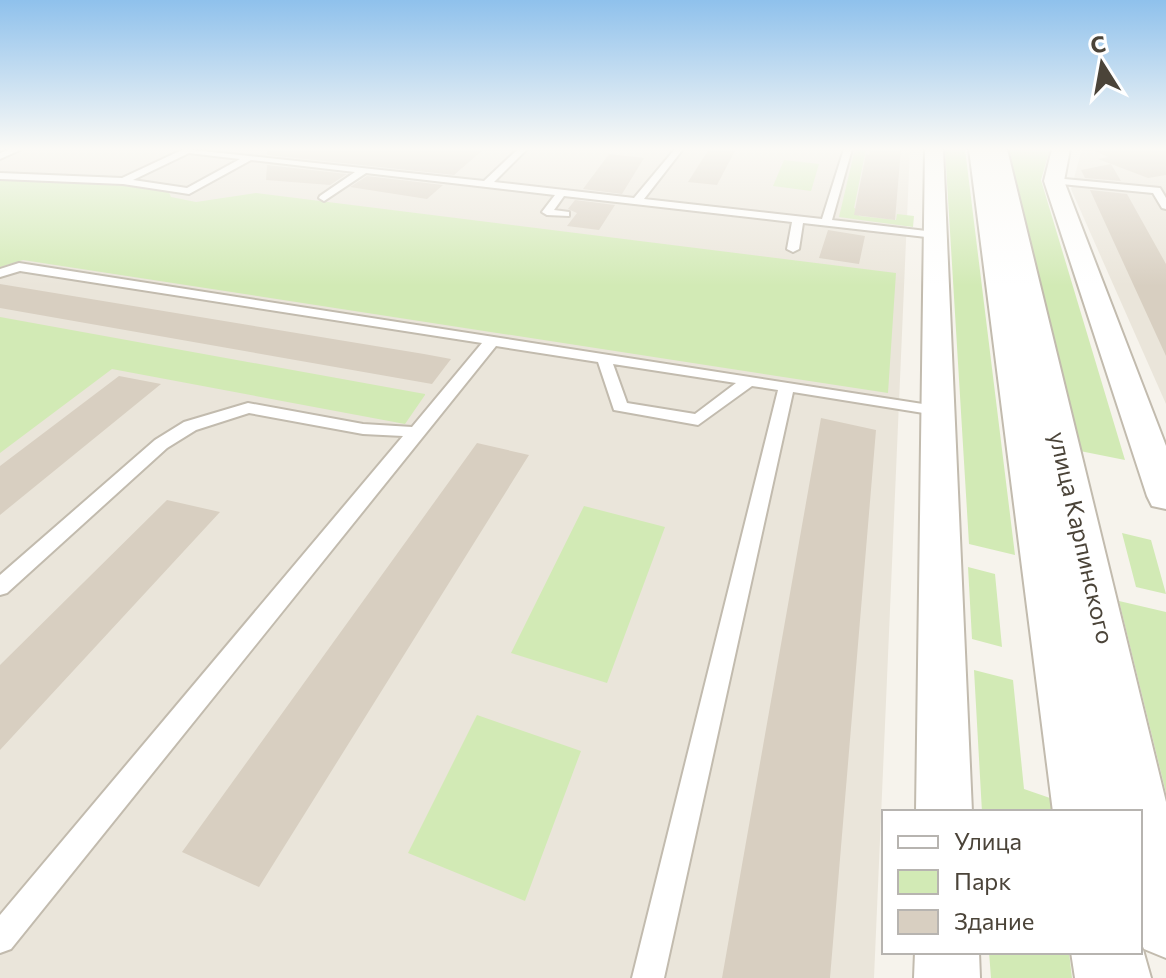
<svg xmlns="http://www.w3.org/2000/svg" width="1166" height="978" font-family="Commissioner,sans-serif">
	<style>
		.residential { fill: #eae5da }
		.green { fill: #d2eab5 }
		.building { fill: #d8cfc1 }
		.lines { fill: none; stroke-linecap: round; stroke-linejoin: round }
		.service-casing { stroke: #c2bbae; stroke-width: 4 }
		.minor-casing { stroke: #c2bbae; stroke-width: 4 }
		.tertiary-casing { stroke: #c2bbae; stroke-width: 4 }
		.service { fill: #fff; fill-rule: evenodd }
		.minor { fill: #fff; fill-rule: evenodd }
		.tertiary { fill: #fff; fill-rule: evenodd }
		.labels { text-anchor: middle; stroke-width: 7; stroke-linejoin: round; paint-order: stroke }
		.street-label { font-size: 24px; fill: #4b4439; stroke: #fff }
	</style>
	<rect width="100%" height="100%" fill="#f6f3ec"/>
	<path class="residential" d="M0,149H910L874,978H0Z
		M1082,149H1166V404L1071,189Z"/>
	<path class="green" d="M855,149H866L854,208L860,209L859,216L896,220L897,214L914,216L913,227L839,217Z
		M945,149H965L1015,555L969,544Z
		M1008,149H1050L1041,180L1125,460L1080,451Z
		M784,160L819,164L811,191L773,186Z
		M0,180L118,184L168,190L171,197L196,202L256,193L896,273L888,393L23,260L0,267Z
		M0,317L425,394V395L405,424L112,369L0,453Z
		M584,506L665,527L607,683L511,653Z
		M1122,533L1151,540L1166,594L1136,587Z
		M968,567L995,574L1002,647L972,639Z
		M1119,601L1166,612V793Z
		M974,670L1013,680L1024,789L1050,798L1052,812H982Z
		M477,715L581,751L525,901L408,853Z
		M989,952H1069L1072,978H991Z"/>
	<path class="building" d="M267,149H484L454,175L267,155Z
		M709,149H736L717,185L688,182Z
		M870,149H901L895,220L854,215L866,154L869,155Z
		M1091,149H1166V175L1148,178L1098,159L1108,157Z
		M609,154L644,158L622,194L583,189Z
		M1111,164L1121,181L1085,178L1081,170Z
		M267,165L347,174L330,185L266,180Z
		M367,176L443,185L427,199L350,187Z
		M1090,190L1127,194L1166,264V356Z
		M575,200L615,205L599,230L567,226L577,213L568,209Z
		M828,230L865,236L859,264L819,258Z
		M0,284L424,354L451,359L432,384L0,308Z
		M119,376L161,384L0,515V466Z
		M821,418L876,430L830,978H722Z
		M477,443L529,455L259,887L182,852Z
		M167,500L220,512L0,750V665Z"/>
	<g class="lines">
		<defs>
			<path id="service" d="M11,149H22L0,159V153Z
				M184,149L484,181L518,149H527L494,182L634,198L675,149H683L644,199L822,219L844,149H852L832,220L935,232L941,235L935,238L803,223L799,249L793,252L787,249L792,222L564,196L554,210L569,212V216L547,215L542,212L555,195L366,173L324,201L319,198L320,196L355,172L251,160L189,194L123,184L0,179V173L122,178ZM189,153L240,159L187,188L133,180Z
				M1054,178L1160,188L1166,198V209L1162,208L1153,193L1051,183L1049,181Z
				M19,263L942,407L944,410L936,415L793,392L664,978H632L778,390L752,386L698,425L614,410L598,362L496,346L11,949L0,953V915L403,436L363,434L249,413L196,430L167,448L7,593L0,595V575L155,440L184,422L248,403L363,424L412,427L482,343L20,271L0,277V269ZM613,364L736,383L695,414L627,403Z"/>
			<path id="minor" d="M925,149H943L972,812H916Z
				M989,149H1007L1166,802V958L1144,949L1140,940V812H1112Z
				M1052,149H1070L1064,181L1166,446V509L1152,506L1147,496L1044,181Z
				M915,952H979L980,978H914Z"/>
			<path id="tertiary" d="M969,149H991L1119,812H1053Z
				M1140,939L1151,978H1075L1071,952H1140Z"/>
		</defs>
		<use href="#service" class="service-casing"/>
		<use href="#minor" class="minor-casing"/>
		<use href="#tertiary" class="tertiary-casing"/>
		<use href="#service" class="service"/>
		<use href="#minor" class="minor"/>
		<use href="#tertiary" class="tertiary"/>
	</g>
	<linearGradient id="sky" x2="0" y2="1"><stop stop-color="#8fc1ec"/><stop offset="0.52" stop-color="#fbfaf6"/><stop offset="1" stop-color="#fbfaf6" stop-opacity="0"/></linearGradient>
	<rect width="1166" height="286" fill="url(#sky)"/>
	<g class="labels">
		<g class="street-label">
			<text transform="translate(1081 538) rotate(77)" y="8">улица Карпинского</text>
		</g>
	</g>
	<rect x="882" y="810" width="260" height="144" fill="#ffffff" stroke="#b7b4b0" stroke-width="2"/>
	<rect x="898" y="836" width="40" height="12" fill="#ffffff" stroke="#b7b4b0" stroke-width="2"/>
	<text x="954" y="850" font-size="24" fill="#4b4439">Улица</text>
	<rect x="898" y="870" width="40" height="24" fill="#d2eab5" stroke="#b7b4b0" stroke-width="2"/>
	<text x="954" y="890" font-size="24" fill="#4b4439">Парк</text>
	<rect x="898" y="910" width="40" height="24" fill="#d8cfc1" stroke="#b7b4b0" stroke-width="2"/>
	<text x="954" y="930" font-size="24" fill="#4b4439">Здание</text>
	<g transform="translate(1102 64) rotate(349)" stroke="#ffffff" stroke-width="6" paint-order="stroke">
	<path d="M0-6L14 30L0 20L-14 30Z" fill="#4b4439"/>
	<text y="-12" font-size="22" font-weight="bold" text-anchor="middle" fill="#4b4439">С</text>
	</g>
</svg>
